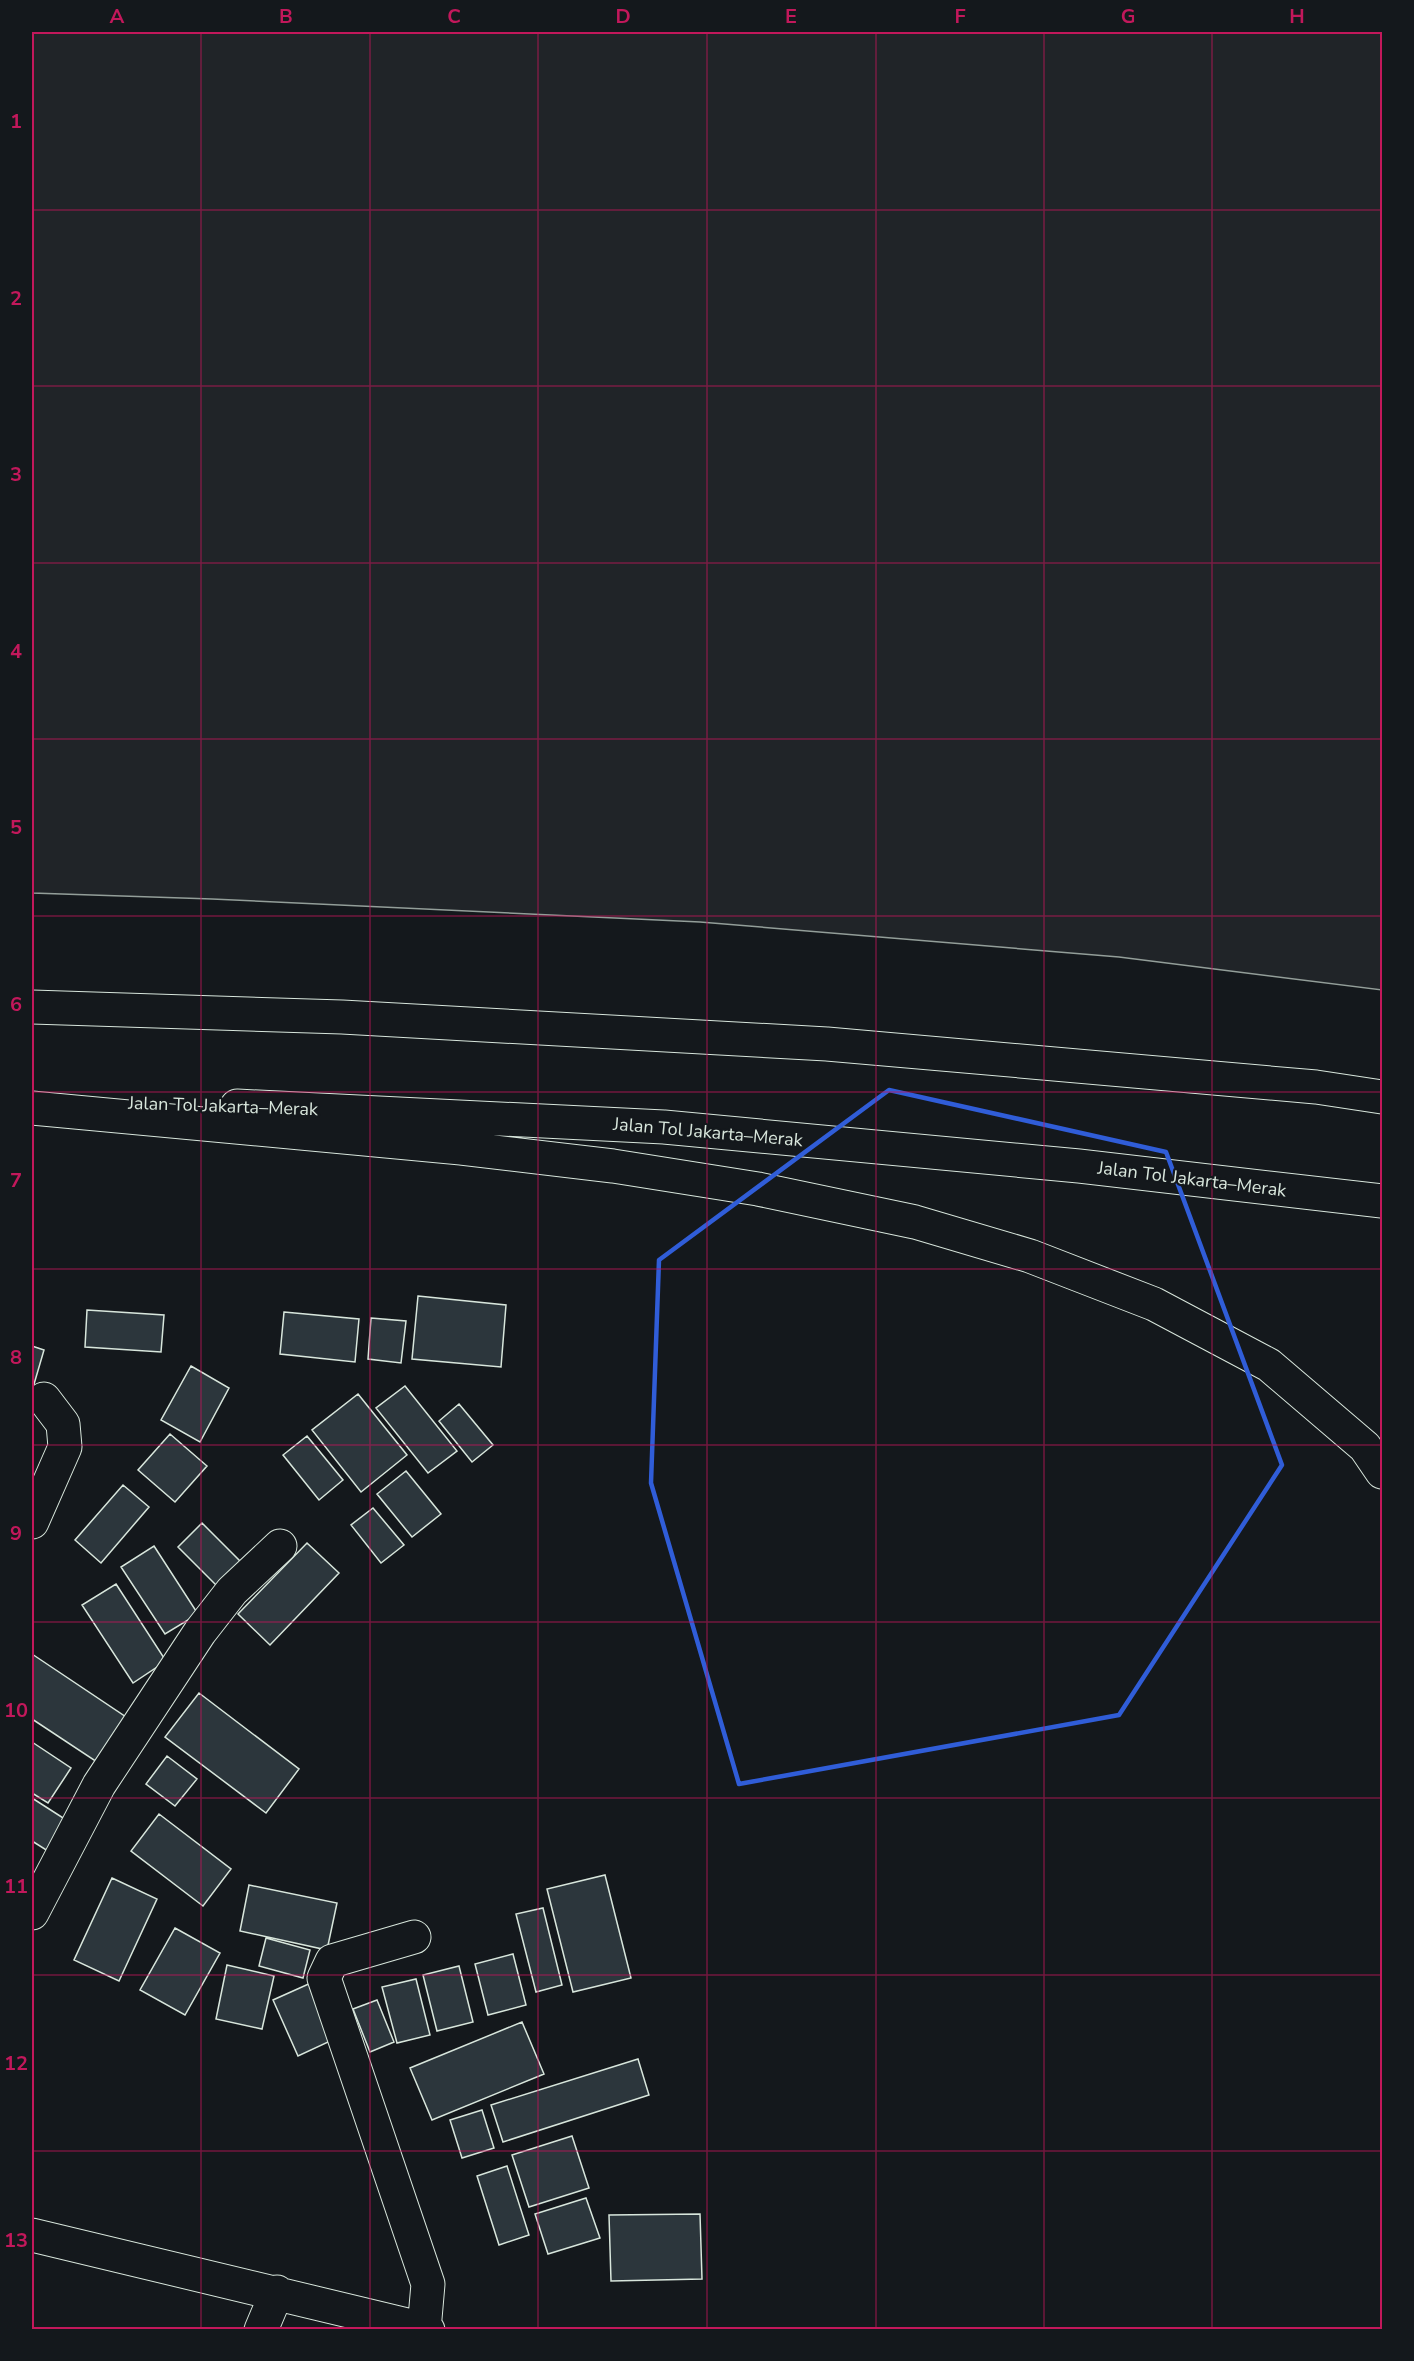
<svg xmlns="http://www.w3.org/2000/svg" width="1414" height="2361" font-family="'Nunito Sans',sans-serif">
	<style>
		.green { fill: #202428; stroke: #939e99; stroke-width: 1.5 }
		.building { fill: #2c363c; stroke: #d8e6dc; stroke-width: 1.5 }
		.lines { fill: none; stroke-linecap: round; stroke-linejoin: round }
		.street-casing { stroke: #d8e6dc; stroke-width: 35 }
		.highway-casing { stroke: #d8e6dc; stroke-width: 35 }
		.street { stroke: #14181c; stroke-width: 33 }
		.highway { stroke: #14181c; stroke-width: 33 }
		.marked { fill: none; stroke: #305dd8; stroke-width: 4.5; stroke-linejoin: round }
		.grid { fill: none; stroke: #c2185b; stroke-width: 1.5; stroke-opacity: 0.55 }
		.labels { text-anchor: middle; stroke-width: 4.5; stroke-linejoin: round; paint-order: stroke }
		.street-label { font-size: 18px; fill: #d8e6dc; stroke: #14181c }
		.neatline { fill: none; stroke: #c2185b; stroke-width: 2 }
		.grid-label { font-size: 20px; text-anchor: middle; font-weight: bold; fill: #c2185b }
	</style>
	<rect width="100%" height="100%" fill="#14181c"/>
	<path class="green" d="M32,32H1382V990L1119,957L700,922L212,899L32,893Z"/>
	<path class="building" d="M418,1296L506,1305L501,1367L412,1359Z
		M87,1310L164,1315L161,1352L85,1347Z
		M284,1312L359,1319L355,1362L280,1354Z
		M371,1318L406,1321L401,1363L368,1359Z
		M32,1346L44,1350L32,1391Z
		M191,1366L229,1388L200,1442L161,1420Z
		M405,1386L457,1451L428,1473L376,1408Z
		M358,1394L407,1455L361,1492L312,1430Z
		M459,1404L493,1445L472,1462L439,1421Z
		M170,1434L207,1466L175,1502L138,1470Z
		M307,1436L343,1480L319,1500L283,1455Z
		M406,1471L441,1514L412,1537L377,1494Z
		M123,1485L149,1507L101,1563L75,1540Z
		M373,1508L404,1545L381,1563L351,1525Z
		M202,1523L243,1564L219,1588L178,1547Z
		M307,1543L339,1573L270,1645L238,1614Z
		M154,1546L198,1614L165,1634L121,1567Z
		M116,1584L166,1661L133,1683L82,1605Z
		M32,1654L135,1723L106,1768L32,1719Z
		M199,1693L299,1769L266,1813L165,1737Z
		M32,1742L71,1768L48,1803L32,1793Z
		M167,1756L197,1779L175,1806L146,1784Z
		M32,1798L71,1823L51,1853L32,1841Z
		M159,1814L231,1869L203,1906L131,1851Z
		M605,1875L631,1978L573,1992L547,1889Z
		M112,1878L157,1899L119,1981L74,1960Z
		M249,1885L337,1903L327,1950L240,1931Z
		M543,1908L562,1985L536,1992L516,1914Z
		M175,1928L220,1953L185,2015L140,1990Z
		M266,1938L310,1950L303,1978L259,1966Z
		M513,1954L526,2005L488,2015L475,1964Z
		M227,1965L274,1976L262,2029L216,2019Z
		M459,1966L473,2022L437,2031L423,1975Z
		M416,1979L430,2035L397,2043L382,1987Z
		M313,1982L339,2037L298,2056L273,2000Z
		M377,2000L394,2042L370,2052L353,2009Z
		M522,2022L544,2074L432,2120L410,2068Z
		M638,2059L649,2095L503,2142L491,2105Z
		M482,2110L494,2148L462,2158L450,2120Z
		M572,2136L589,2188L529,2207L512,2155Z
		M507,2166L529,2235L499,2245L477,2176Z
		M586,2198L600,2238L548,2254L535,2214Z
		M700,2214L702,2279L611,2281L609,2215Z"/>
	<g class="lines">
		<defs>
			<path id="street" d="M32,1522L65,1447L63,1424L44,1399
				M32,1913L99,1785L200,1632L232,1591L280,1546
				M414,1937L332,1961L324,1978L428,2284L424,2330
				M32,2235L428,2330
				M261,2330L277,2292"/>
			<path id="highway" d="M32,1007L342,1017L827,1044L1316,1087L1382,1097
				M237,1106L664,1127L1079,1166L1382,1201
				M32,1108L461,1148L613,1166L758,1189L915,1222L1030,1256L1154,1304L1269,1365L1365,1447L1382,1472"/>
		</defs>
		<use href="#street" class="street-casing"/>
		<use href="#highway" class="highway-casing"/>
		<use href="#street" class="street"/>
		<use href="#highway" class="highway"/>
	</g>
	<path class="marked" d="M889,1090L1166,1152L1282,1465L1119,1715L739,1784L651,1483L659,1260Z"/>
	<path class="grid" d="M201,32V2330M370,32V2330M538,32V2330M707,32V2330M876,32V2330M1044,32V2330M1212,32V2330M32,210H1382M32,386H1382M32,563H1382M32,739H1382M32,916H1382M32,1092H1382M32,1269H1382M32,1445H1382M32,1622H1382M32,1798H1382M32,1975H1382M32,2151H1382"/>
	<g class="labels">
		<g class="street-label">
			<text transform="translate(223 1106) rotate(2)" y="6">Jalan Tol Jakarta–Merak</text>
			<text transform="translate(708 1132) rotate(5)" y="6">Jalan Tol Jakarta–Merak</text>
			<text transform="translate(1192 1179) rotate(7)" y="6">Jalan Tol Jakarta–Merak</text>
		</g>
	</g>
	<rect width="1414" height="2361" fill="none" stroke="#14181c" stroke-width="66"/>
	<rect x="33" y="33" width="1348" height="2295" class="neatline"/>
	<g class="grid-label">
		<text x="117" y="23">A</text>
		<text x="286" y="23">B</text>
		<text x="454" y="23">C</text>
		<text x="623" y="23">D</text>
		<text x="791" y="23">E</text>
		<text x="960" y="23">F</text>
		<text x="1128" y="23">G</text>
		<text x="1297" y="23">H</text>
		<text x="16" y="128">1</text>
		<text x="16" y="305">2</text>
		<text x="16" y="481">3</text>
		<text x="16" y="658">4</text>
		<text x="16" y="834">5</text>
		<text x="16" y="1011">6</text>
		<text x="16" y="1187">7</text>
		<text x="16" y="1364">8</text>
		<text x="16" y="1540">9</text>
		<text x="16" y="1717">10</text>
		<text x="16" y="1893">11</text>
		<text x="16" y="2070">12</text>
		<text x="16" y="2247">13</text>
	</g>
</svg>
